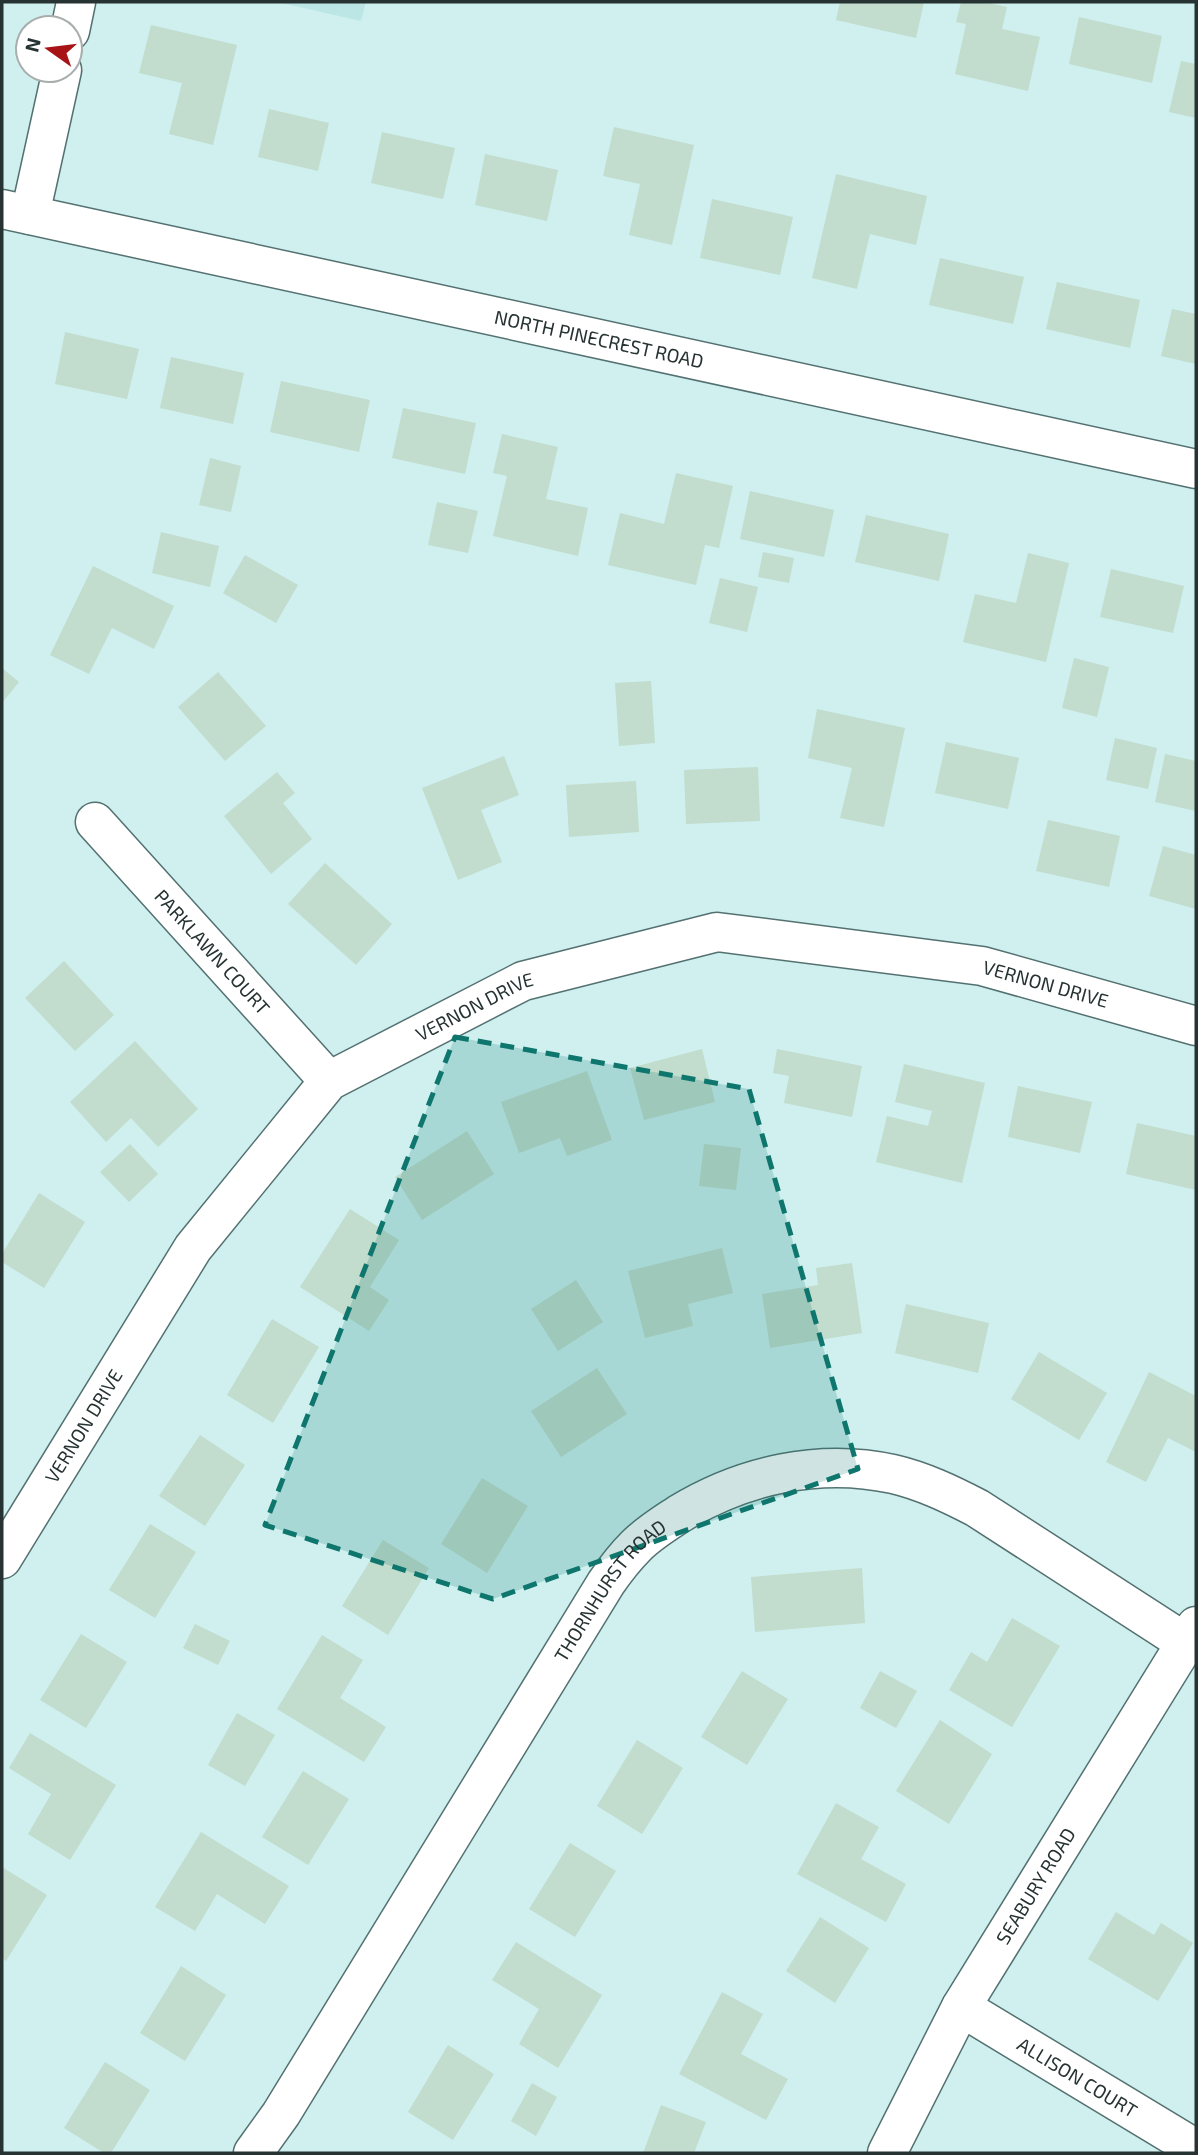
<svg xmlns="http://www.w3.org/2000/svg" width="1198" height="2155" font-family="'Exo 2',sans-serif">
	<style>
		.built { fill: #bce6e5 }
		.building { fill: #c2dccd }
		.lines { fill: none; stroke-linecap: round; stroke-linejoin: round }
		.minor-casing { stroke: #547171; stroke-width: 41 }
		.minor { stroke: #fff; stroke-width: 38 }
		.marked { fill: #0f766e; fill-opacity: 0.2; stroke: #0f766e; stroke-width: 5; stroke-dasharray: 14 9; stroke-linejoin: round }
		.labels { text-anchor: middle; stroke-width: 5; stroke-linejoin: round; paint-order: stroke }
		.street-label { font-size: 19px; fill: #263332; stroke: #fff }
	</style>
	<rect width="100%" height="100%" fill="#cff0ef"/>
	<path class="built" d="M277,2H366L361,21Z"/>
	<path class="building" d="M840,2H924L916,38L836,20Z
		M961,2H985L1007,7L1002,29L1040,37L1028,91L955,74L966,24L956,22Z
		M1079,17L1162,36L1152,83L1069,64Z
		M151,25L237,45L213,145L169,134L182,83L139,73Z
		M1181,61L1196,64V118L1169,112Z
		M269,109L329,123L318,171L258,157Z
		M614,127L694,145L672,245L629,235L640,184L603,176Z
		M382,132L455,148L443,199L371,183Z
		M485,154L558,170L547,221L475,205Z
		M836,174L927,196L916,245L870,234L857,289L812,278Z
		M712,199L793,217L780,275L700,258Z
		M940,258L1024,277L1013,324L929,305Z
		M1057,282L1140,300L1130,348L1046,329Z
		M1172,309L1196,314V364L1161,356Z
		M65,332L139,349L127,399L55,384Z
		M171,357L244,373L233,424L160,408Z
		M281,381L370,400L359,452L270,432Z
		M403,408L476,423L465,474L392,458Z
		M502,434L558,447L546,499L588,508L578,556L493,536L507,476L493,473Z
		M210,458L241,466L231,512L199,505Z
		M676,473L733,486L719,548L705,545L696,585L608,565L620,513L664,524Z
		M750,491L834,510L824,557L740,539Z
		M437,502L478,511L468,553L428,545Z
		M866,515L949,534L939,581L855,562Z
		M161,532L219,546L210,587L152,573Z
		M763,552L794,558L789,583L758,577Z
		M1028,553L1069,563L1046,662L963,642L975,594L1016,603Z
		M245,555L298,585L276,623L223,593Z
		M93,566L174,606L154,649L112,628L89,674L50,655Z
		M1111,569L1184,586L1173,633L1100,617Z
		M720,578L758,587L747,632L709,623Z
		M1074,658L1109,667L1097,717L1062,708Z
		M2,668L19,682L2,703Z
		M218,672L266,726L225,761L178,707Z
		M651,681L655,743L619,746L615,683Z
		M817,709L905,728L884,827L840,818L852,768L808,758Z
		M1115,738L1157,748L1148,789L1106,780Z
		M946,742L1019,758L1008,809L935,793Z
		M1165,754L1196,761V811L1155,802Z
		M504,756L519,795L481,810L502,862L458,880L422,788Z
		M758,767L760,821L686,824L684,770Z
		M277,772L295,793L283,803L312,839L271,874L224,816Z
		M636,781L639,832L569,837L566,785Z
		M1048,820L1120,836L1109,887L1036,871Z
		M1163,846L1196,855V909L1149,896Z
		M325,863L392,924L356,965L288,904Z
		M64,961L114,1015L75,1051L25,998Z
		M135,1041L198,1109L158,1147L131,1118L106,1142L70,1102Z
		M702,1049L715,1102L644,1120L630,1068Z
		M777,1049L862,1066L852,1117L784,1103L789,1076L773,1073Z
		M904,1064L985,1083L962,1183L876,1162L887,1116L928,1126L932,1111L895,1102Z
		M587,1071L612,1140L567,1156L560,1138L519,1153L501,1102Z
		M1018,1086L1092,1102L1080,1153L1008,1137Z
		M1137,1123L1196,1136V1190L1126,1174Z
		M467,1131L494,1174L422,1220L395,1177Z
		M130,1144L158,1174L129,1202L100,1172Z
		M704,1144L741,1148L736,1190L699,1186Z
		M39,1193L85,1222L44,1288L2,1262V1254Z
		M350,1209L399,1240L370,1287L389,1300L369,1331L300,1287Z
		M722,1248L733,1293L688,1304L693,1326L645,1338L628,1271Z
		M852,1263L862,1333L770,1348L762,1294L818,1285L816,1268Z
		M576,1280L603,1322L558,1351L531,1309Z
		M906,1304L989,1323L978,1373L895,1353Z
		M272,1319L319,1347L273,1423L227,1395Z
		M1039,1352L1107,1393L1079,1440L1011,1399Z
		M597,1368L627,1414L561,1457L531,1411Z
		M1149,1372L1196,1396V1452L1168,1438L1146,1482L1106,1462Z
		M200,1435L245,1465L205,1526L159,1496Z
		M482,1478L528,1506L487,1573L441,1544Z
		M150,1524L196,1552L155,1618L109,1590Z
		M383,1540L429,1568L388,1635L342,1606Z
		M862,1568L865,1623L755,1632L751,1577Z
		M1012,1618L1060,1646L1012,1727L949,1690L971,1652L987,1662Z
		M195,1624L230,1641L218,1665L183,1648Z
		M81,1634L127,1662L86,1728L40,1700Z
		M322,1635L363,1660L340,1698L386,1727L364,1762L277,1709Z
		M742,1671L788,1699L747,1765L701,1737Z
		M880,1671L917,1691L896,1728L860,1708Z
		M237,1713L275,1735L245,1786L208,1765Z
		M940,1720L992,1754L949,1824L896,1791Z
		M30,1733L116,1785L70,1860L28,1834L51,1794L9,1768Z
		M637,1740L683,1768L642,1834L597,1806Z
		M303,1771L349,1799L308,1865L262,1837Z
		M836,1803L879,1827L861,1859L906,1884L886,1922L797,1874Z
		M201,1832L289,1886L265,1924L217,1894L195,1931L155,1907Z
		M570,1843L616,1871L575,1937L529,1909Z
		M2,1867L47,1895L6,1961L2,1958Z
		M1116,1912L1154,1935L1161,1923L1193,1943L1158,2001L1088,1959Z
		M820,1917L869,1948L835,2003L786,1971Z
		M516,1942L602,1995L558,2068L519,2044L539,2009L492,1980Z
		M181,1966L226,1995L185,2061L140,2033Z
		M722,1992L763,2014L741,2054L788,2079L766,2120L679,2074Z
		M448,2045L494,2074L453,2140L408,2112Z
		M105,2062L150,2090L111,2153H104L64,2128Z
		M532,2083L557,2097L536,2136L511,2121Z
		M661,2105L706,2122L694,2153H643Z"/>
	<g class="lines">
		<defs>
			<g id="minor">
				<path d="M70,31L76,2"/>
				<path id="s1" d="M2,209L1196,469"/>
				<path d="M30,215L62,70"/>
				<path id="s2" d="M95,822L329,1081"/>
				<path id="s3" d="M2,1559L193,1248L329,1081L523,981L717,932L982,966L1196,1026"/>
				<path id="s4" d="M961,2007L1196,2149"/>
				<path id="s5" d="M253,2153L281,2114L606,1583C615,1570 625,1557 636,1546C649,1533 664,1524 679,1514C743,1475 819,1458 893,1474C923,1481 950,1494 977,1508L1186,1643"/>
				<path id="s6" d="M887,2153L961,2007L1196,1626"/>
			</g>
		</defs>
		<use href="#minor" class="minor-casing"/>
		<use href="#minor" class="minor"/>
	</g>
	<path class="marked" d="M455,1037L749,1089L858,1469L493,1599L265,1525Z"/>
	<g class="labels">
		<g class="street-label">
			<text dy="7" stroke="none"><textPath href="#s1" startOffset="611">NORTH PINECREST ROAD</textPath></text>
			<text dy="7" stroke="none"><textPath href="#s2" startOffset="175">PARKLAWN COURT</textPath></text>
			<text dy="7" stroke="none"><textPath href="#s3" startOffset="1332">VERNON DRIVE</textPath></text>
			<text dy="7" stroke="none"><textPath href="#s3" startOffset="744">VERNON DRIVE</textPath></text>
			<text dy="7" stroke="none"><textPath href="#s3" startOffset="156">VERNON DRIVE</textPath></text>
			<text dy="7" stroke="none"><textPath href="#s5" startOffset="667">THORNHURST ROAD</textPath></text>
			<text dy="7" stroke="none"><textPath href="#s6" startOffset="306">SEABURY ROAD</textPath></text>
			<text dy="7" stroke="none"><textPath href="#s4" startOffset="136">ALLISON COURT</textPath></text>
		</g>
	</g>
	<rect width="1198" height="2155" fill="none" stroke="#263332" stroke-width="7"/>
	<g transform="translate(49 49) rotate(284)"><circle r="33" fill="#ffffff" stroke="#a8adad" stroke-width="2"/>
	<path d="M0-5L12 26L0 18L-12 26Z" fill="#a81416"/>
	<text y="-10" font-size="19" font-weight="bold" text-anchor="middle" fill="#263332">N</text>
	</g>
</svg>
